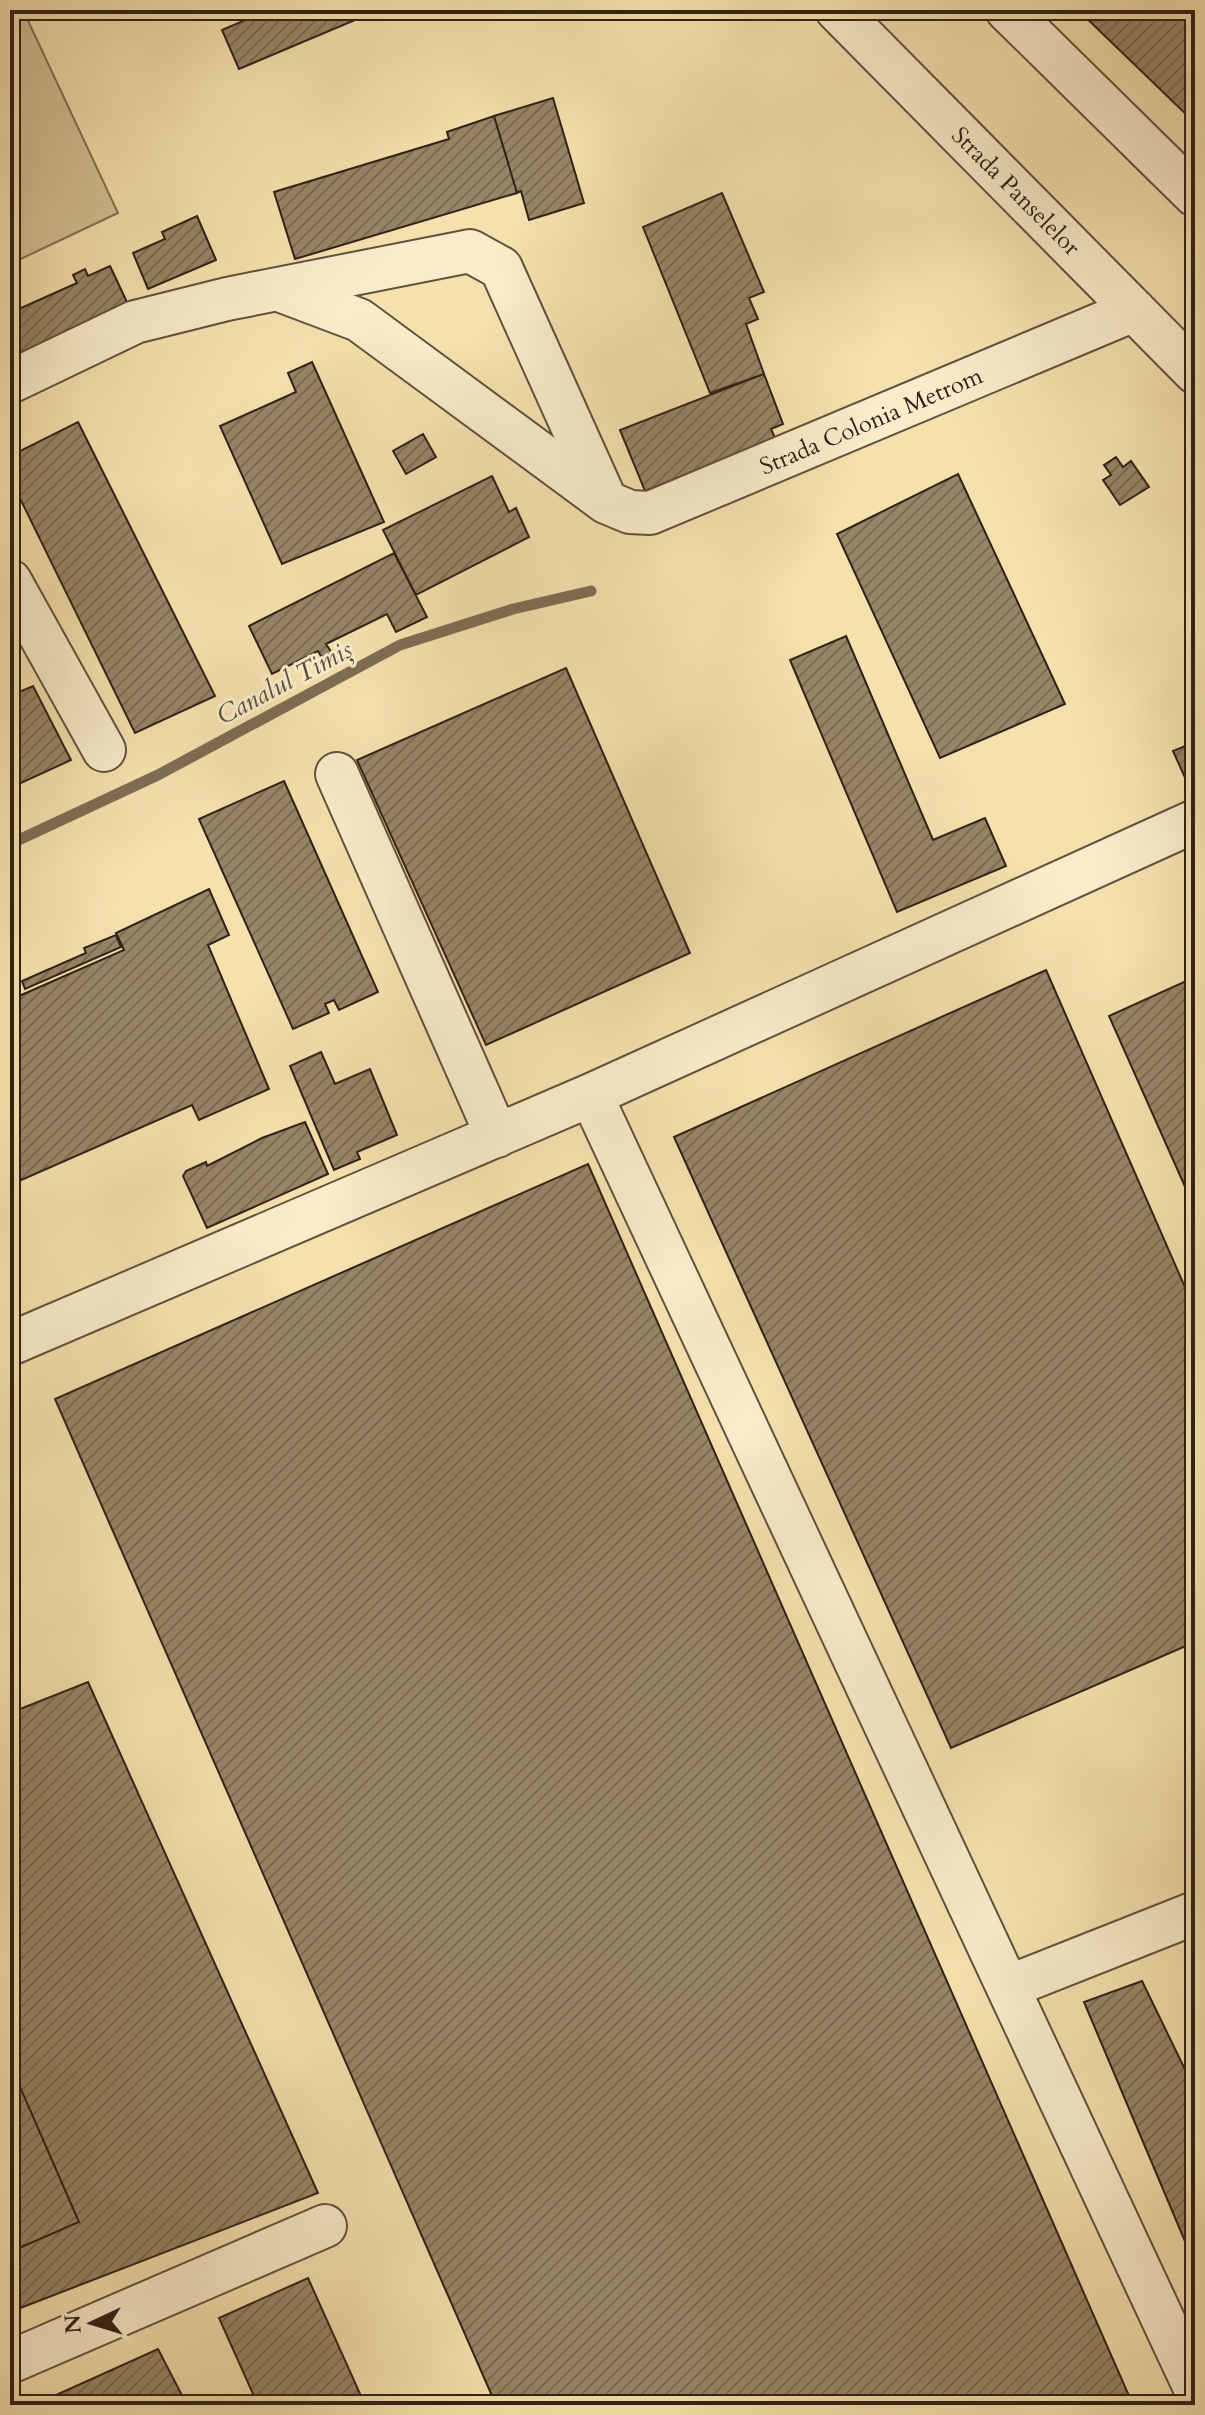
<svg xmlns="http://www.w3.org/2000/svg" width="1205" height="2415" font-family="Cardo,serif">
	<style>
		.pitch { fill: #d3c094; stroke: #827056; stroke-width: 2 }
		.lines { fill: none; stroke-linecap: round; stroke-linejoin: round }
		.stream { stroke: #7e6d53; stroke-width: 11 }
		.building { fill: url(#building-hatch); stroke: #312117; stroke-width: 2 }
		.minor-casing { stroke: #62513d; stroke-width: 46 }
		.minor { stroke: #f8ecca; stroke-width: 42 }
		.labels { text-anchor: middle; stroke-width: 6; stroke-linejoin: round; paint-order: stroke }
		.street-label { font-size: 24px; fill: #312117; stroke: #f8ecca }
		.water-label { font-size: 26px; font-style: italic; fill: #5e4d3a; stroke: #f8ecca }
	</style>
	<defs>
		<pattern id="building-hatch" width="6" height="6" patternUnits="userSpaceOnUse" patternTransform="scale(2)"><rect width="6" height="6" fill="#968566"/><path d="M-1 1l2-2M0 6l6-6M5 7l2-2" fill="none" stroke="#7b6c53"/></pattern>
	</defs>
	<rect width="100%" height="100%" fill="#f4e1ae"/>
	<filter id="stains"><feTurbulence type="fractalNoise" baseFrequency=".0025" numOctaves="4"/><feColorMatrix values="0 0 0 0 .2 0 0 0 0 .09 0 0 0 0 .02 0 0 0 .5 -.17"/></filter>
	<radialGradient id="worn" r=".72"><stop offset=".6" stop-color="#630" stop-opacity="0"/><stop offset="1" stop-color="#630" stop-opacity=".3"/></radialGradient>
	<path class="pitch" d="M10,10H23L118,213L10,264Z"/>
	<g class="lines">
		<path class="stream" d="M10,844L158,775L400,645L513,609L591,591"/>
	</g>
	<path class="building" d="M268,10H373L374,12L239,69L222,30Z
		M1078,10H1195V123Z
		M553,98L584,203L529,220L521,191L517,193L494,116Z
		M494,116L517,193L295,259L274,192L449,139L447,132Z
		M722,193L764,292L749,298L758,319L746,324L764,374L710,393L643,227Z
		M197,216L216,260L148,289L133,253L165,239L162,232Z
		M110,266L133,315L10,371V313L77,283L73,275L85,269L88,276Z
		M312,362L384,522L282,564L220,426L296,392L288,373Z
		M764,374L783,424L771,429L775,438L732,463L729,457L645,491L620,430Z
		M78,422L215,696L135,733L10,478V456Z
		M423,434L436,457L406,474L393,451Z
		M1116,457L1123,467L1131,461L1149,487L1120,505L1103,480L1111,475L1104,465Z
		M958,474L1065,704L940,758L837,534Z
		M492,476L509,512L516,508L529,537L416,595L383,530Z
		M394,553L427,617L396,632L387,614L326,644L332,653L322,658L318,651L272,674L249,626Z
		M846,636L933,840L985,818L1006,866L897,912L790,660Z
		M566,668L690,953L486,1045L357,760Z
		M33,686L71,760L10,788V696Z
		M1195,742V779L1187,782L1173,751Z
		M284,781L378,992L339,1010L334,1000L325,1004L329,1013L293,1029L199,819Z
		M209,889L229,935L208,945L269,1089L199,1120L192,1105L10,1185V1000L124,950L116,933Z
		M116,935L121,947L25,989L22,981L86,953L84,948Z
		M1046,970L1195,1310V1642L951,1748L674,1137Z
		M1195,977V1209L1109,1016Z
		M321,1052L335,1084L370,1069L397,1135L357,1152L360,1159L334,1170L290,1066Z
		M305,1122L328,1174L207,1228L183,1176L186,1171L206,1162L207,1166L262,1138Z
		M588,1164L1133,2405H496L55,1399Z
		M88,1682L318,2193L10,2312V2252L79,2222L10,2064V1713Z
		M1142,1981L1195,2090V2265L1084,2002Z
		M10,2064L79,2222L10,2252Z
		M308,2278L365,2405H258L219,2318Z
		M158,2349L187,2405H34Z"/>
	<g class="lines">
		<defs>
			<path id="minor" d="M837,10L1195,372
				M1007,10L1195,195
				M282,291L359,320L606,502L630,512L650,513L1134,310
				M10,382L135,322L227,299L470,251L501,268L605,499
				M10,581L104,750
				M337,774L497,1136
				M591,1095L1195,2388
				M10,1344L591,1095L1195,821
				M1008,1987L1195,1913
				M10,2362L325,2226"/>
		</defs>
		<use href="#minor" class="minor-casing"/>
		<use href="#minor" class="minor"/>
	</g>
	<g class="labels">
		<g class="street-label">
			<text transform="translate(1016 191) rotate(45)" y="8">Strada Panselelor</text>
			<text transform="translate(871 421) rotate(-23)" y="8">Strada Colonia Metrom</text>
		</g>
		<g class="water-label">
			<text transform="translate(284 682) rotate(-28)" y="9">Canalul Timiș</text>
		</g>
	</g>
	<rect width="1205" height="2415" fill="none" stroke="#f4e1ae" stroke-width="40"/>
	<rect x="12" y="12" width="1181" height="2391" fill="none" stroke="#312117" stroke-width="4"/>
	<rect x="20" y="20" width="1165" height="2375" fill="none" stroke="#312117" stroke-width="2"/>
	<g transform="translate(92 2323) rotate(266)" stroke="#f8ecca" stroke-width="6" paint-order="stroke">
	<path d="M0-6L14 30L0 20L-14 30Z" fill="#312117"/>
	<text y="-12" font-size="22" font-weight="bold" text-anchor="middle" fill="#312117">N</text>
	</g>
	<rect width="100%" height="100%" filter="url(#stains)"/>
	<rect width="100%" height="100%" fill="url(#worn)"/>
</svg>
